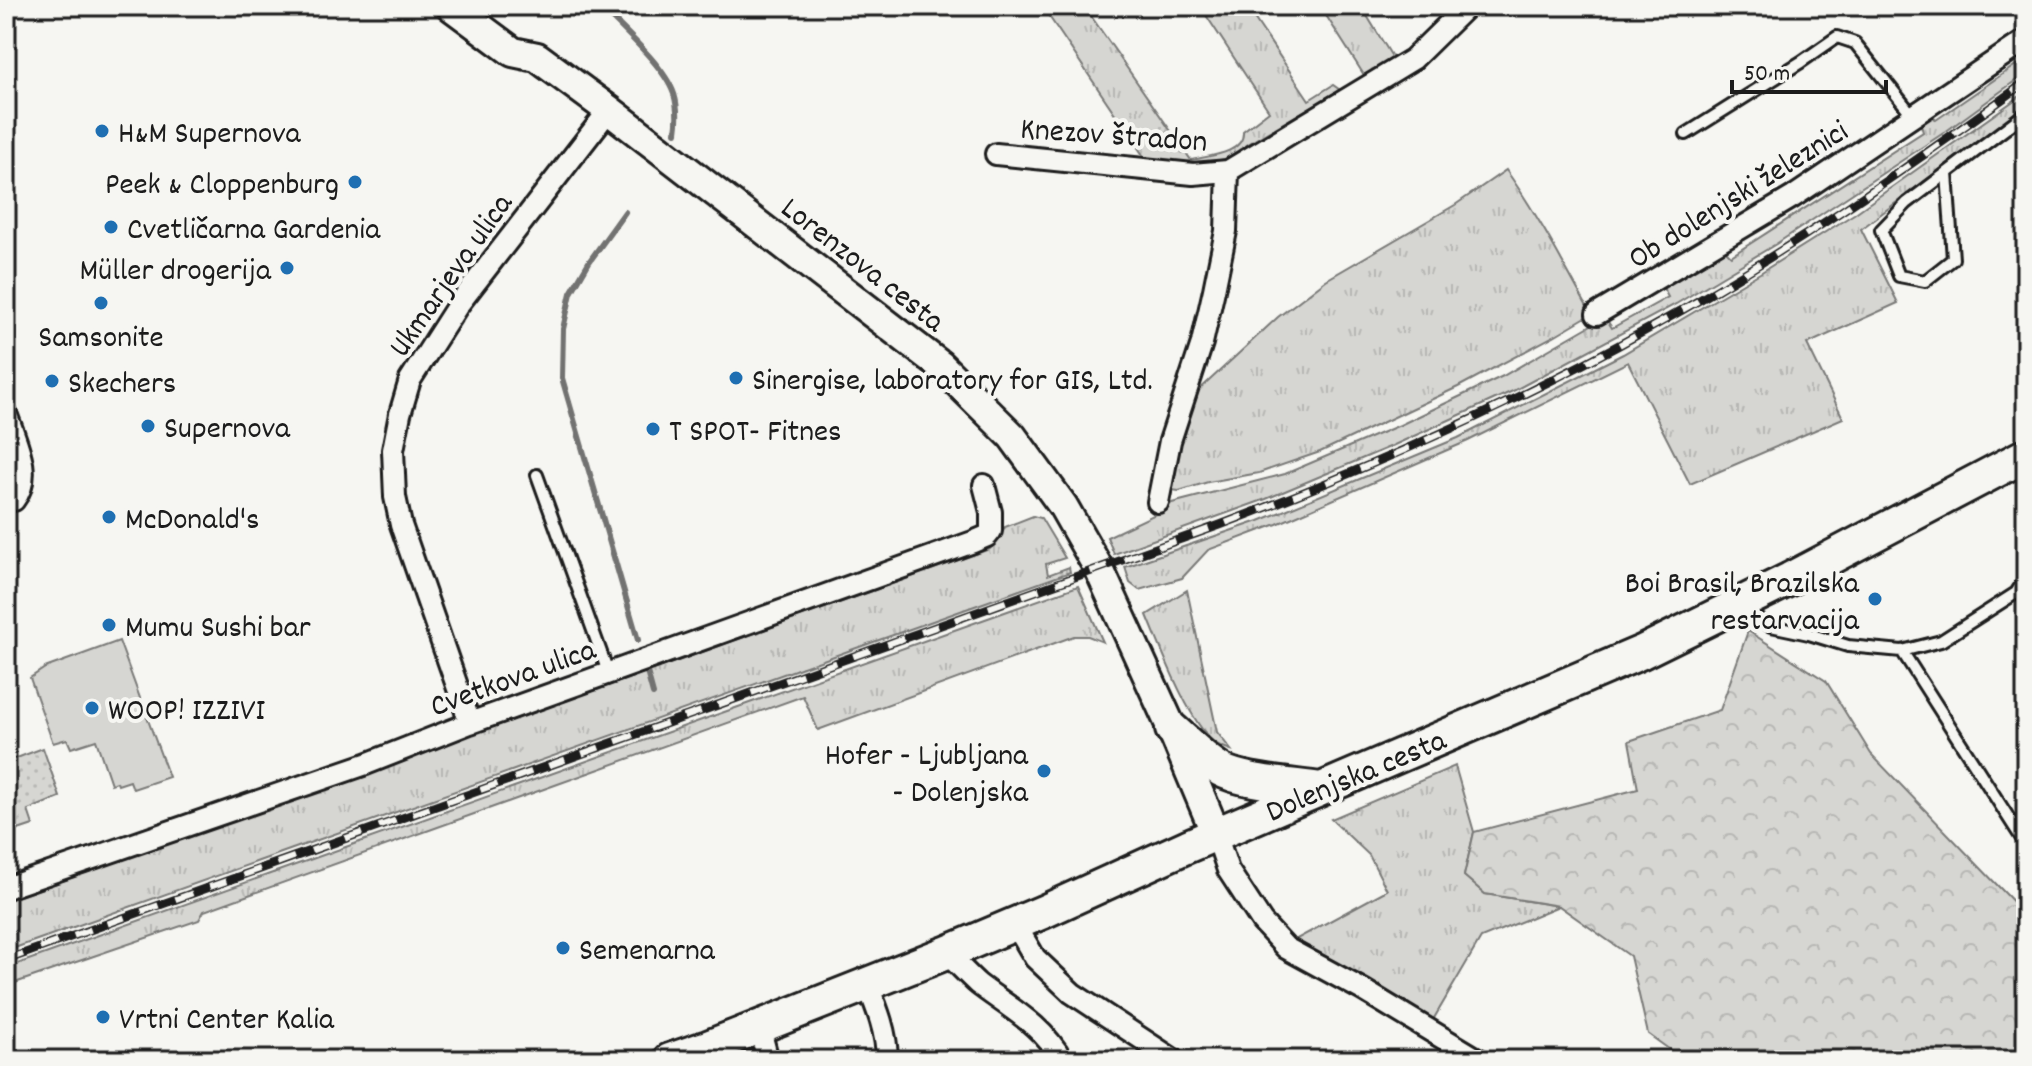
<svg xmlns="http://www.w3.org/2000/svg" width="2032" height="1066" font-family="Dekko,sans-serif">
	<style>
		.grass { fill: url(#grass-tufts); stroke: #797977; stroke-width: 2 }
		.forest { fill: url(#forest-crowns); stroke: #797977; stroke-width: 2 }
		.park { fill: url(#park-dots); stroke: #797977; stroke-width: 2 }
		.pitch { fill: #d6d6d2; stroke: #797977; stroke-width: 2 }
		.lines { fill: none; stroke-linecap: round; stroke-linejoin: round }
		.stream { stroke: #727271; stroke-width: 6 }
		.lane-casing { stroke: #1c1c1c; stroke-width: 16 }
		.street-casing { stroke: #1c1c1c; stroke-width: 26 }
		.secondary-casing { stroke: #1c1c1c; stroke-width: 34 }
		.primary-casing { stroke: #1c1c1c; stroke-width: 38 }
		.lane { stroke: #f6f6f2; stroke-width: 10 }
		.street { stroke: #f6f6f2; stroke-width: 20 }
		.secondary { stroke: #f6f6f2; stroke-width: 28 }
		.primary { stroke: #f6f6f2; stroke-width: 32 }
		.rail-casing { stroke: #1c1c1c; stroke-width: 9 }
		.rail { stroke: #f6f6f2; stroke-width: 6; stroke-dasharray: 18; stroke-linecap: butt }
		.poi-dot { fill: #1f6fb2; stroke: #f6f6f2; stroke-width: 3 }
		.labels { text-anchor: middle; stroke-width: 8; stroke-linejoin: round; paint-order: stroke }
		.poi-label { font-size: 32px; fill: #1c1c1c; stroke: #f6f6f2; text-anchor: start }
		.street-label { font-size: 32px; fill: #1c1c1c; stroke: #f6f6f2 }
	</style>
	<defs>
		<pattern id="grass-tufts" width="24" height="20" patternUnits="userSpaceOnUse" patternTransform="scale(2)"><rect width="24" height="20" fill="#d6d6d2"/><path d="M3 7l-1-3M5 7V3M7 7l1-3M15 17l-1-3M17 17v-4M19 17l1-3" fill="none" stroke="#b7b7b4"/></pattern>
		<pattern id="forest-crowns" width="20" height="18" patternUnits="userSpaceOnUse" patternTransform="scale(2)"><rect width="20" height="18" fill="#d6d6d2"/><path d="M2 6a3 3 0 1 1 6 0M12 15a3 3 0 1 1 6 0" fill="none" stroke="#b7b7b4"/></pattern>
		<pattern id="park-dots" width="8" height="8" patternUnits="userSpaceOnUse" patternTransform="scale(2)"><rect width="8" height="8" fill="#d6d6d2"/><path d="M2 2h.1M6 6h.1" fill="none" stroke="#b7b7b4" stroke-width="1.8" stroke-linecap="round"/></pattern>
	</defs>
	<rect width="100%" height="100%" fill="#f6f6f2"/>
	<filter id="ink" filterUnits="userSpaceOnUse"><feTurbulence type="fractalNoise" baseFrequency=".0125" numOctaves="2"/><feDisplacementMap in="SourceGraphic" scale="16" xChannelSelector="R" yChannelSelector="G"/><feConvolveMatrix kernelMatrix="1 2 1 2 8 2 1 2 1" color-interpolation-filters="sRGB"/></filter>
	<g filter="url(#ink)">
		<path class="grass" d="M1042,6H1084L1191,160C1207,156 1245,154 1243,131L1269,111L1200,6H1246L1309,100L1333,85L1340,90L1256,139L1225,159L1201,164L1145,158Z
			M1320,6H1361L1394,60L1364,75Z
			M2026,58V73L1945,132L1776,244L1676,304L1515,390L1392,446L1266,499L1114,554L1107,537L1158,513L1172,503L1285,474L1400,425L1503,376L1605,317L1612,328L1668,297L1662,286L1723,248L1731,256L1923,132L1920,122L1932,115L1936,120Z
			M2026,92V105L1861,229L1898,303L1807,344L1843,418L1690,484L1628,362L1468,441L1277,524L1208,550L1182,578L1139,590L1130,583L1125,567L1259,521L1458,438L1623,354L1760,273L1854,214Z
			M1506,170C1538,215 1564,265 1591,314L1554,336L1458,387L1320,452L1259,473L1208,482L1179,491L1172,490L1168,486L1189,400L1197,392L1278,317L1326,280L1455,205Z
			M1033,516L1041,518L1065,558L1046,564L1048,575L1069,567L1070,572L6,951V901C335,786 662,666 990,549L999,540L1005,527Z
			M1078,586L1103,642L1088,636H1074L818,730L803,696L204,911L199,920L6,986V968Z
			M1187,590L1217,732L1231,750C1225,748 1219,746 1214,742C1188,721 1161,648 1147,615Z
			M1455,766L1474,832L1464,876L1485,894L1559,906L1481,938L1430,1025L1291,942L1387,890L1369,855L1331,819Z"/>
		<path class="forest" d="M1748,631L1826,681L1871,754L2026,915V1060H1684L1648,1034L1630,956L1559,906L1485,894L1464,876L1474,832L1638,789L1629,741L1720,710Z"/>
		<path class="park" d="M43,748L60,797L28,810L33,825L6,834V762Z"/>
		<path class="pitch" d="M119,641L169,777L133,789L130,781L118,785L117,782L111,784L96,740L71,748L67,739L53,743L30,678L45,668Z"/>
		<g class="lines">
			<path class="stream" d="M600,6C622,29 664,65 674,94C678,107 678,119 676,132
				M625,212L589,262L571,293L563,329L562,378L638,640
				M647,672L653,694"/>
			<defs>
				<path id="lane" d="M1686,134L1801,62L1837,37L1855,43L1914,117
					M1947,173L1953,259L1925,281L1899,276L1881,230L1907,203L2026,113
					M537,475L608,672
					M1740,609L1771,626L1809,634L1848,646L1902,651L1941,641L2016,593L2026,578
					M1902,651L2026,845"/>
				<path id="street" d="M996,154L1193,174L1228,171
					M1597,314L1793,197L2026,40
					M6,413C15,440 34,475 14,500H6
					M1158,502L1170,441L1202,343L1214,290L1226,231L1228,171L1413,59L1467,6
					M470,723L401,525L395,497L393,450L400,414L410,380L458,305L609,110
					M1216,834L1228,870L1262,922L1286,948L1363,990L1479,1060
					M6,888L366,764L470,723L973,542L987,536L991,531V512L984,485
					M1015,924L1035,958L1072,993L1174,1060
					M946,953C957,963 967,974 978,984C1008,1007 1043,1025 1062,1060
					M867,984C877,1008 887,1033 887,1060
					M759,1026L768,1060"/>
				<path id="secondary" d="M451,6L513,52L537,57L609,110L940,365L1012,436L1063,506L1099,569L1172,729L1216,834"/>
				<path id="primary" d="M1172,729C1188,743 1203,759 1221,770C1242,782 1295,785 1320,789
					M670,1060L708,1047L946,953L1043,912L1188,846L1642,652L1790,579L2026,455"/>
			</defs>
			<use href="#lane" class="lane-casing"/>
			<use href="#street" class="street-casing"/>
			<use href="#secondary" class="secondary-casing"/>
			<use href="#primary" class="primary-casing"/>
			<use href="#lane" class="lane"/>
			<use href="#street" class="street"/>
			<use href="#secondary" class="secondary"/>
			<use href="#primary" class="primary"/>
			<defs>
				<path id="rail" d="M6,960L1220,525C1368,469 1512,405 1650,328C1782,256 1904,170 2026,82"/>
			</defs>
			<use href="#rail" class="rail-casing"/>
			<use href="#rail" class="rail"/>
		</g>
	</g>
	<g class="poi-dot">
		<circle cx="102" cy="131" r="8"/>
		<circle cx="355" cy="182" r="8"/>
		<circle cx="111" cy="227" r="8"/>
		<circle cx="287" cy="268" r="8"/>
		<circle cx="101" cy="303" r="8"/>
		<circle cx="736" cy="378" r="8"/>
		<circle cx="52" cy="381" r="8"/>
		<circle cx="148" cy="426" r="8"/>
		<circle cx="653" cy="429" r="8"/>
		<circle cx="109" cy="517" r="8"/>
		<circle cx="1875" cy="599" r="8"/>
		<circle cx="109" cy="625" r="8"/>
		<circle cx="92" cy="708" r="8"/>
		<circle cx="1044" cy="771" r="8"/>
		<circle cx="563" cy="948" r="8"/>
		<circle cx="103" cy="1017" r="8"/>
	</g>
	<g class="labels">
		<g class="poi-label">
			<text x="118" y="142">H&amp;M Supernova</text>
			<text x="339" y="193" text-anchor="end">Peek &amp; Cloppenburg</text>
			<text x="127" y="238">Cvetličarna Gardenia</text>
			<text x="271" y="279" text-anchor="end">Müller drogerija</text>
			<text x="101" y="346" text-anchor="middle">Samsonite</text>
			<text x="752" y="389">Sinergise, laboratory for GIS, Ltd.</text>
			<text x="68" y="392">Skechers</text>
			<text x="164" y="437">Supernova</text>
			<text x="669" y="440">T SPOT- Fitnes</text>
			<text x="125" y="528">McDonald's</text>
			<text x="1859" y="592" text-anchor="end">Boi Brasil, Brazilska<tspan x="1859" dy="37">restarvacija</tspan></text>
			<text x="125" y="636">Mumu Sushi bar</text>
			<text x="108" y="719">WOOP! IZZIVI</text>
			<text x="1028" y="764" text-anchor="end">Hofer - Ljubljana<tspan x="1028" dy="37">- Dolenjska</tspan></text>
			<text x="579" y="959">Semenarna</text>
			<text x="119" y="1028">Vrtni Center Kalia</text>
		</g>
		<g class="street-label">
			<text transform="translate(1114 133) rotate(4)" y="11">Knezov štradon</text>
			<text transform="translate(1737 193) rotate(-32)" y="11">Ob dolenjski železnici</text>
			<text transform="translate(864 263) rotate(38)" y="11">Lorenzova cesta</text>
			<text transform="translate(449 274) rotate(-55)" y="11">Ukmarjeva ulica</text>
			<text transform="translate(512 676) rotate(-20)" y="11">Cvetkova ulica</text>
			<text transform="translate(1355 774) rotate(-23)" y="11">Dolenjska cesta</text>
		</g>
	</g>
	<rect width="2032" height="1066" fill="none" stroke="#f6f6f2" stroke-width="32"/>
	<rect x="16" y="16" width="2000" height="1034" fill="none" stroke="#1c1c1c" stroke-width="3" filter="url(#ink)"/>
	<path d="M1732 80v12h154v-12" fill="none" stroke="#1c1c1c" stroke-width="4"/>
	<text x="1744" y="80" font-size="24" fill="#1c1c1c" stroke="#f6f6f2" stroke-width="6" paint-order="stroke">50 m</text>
</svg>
